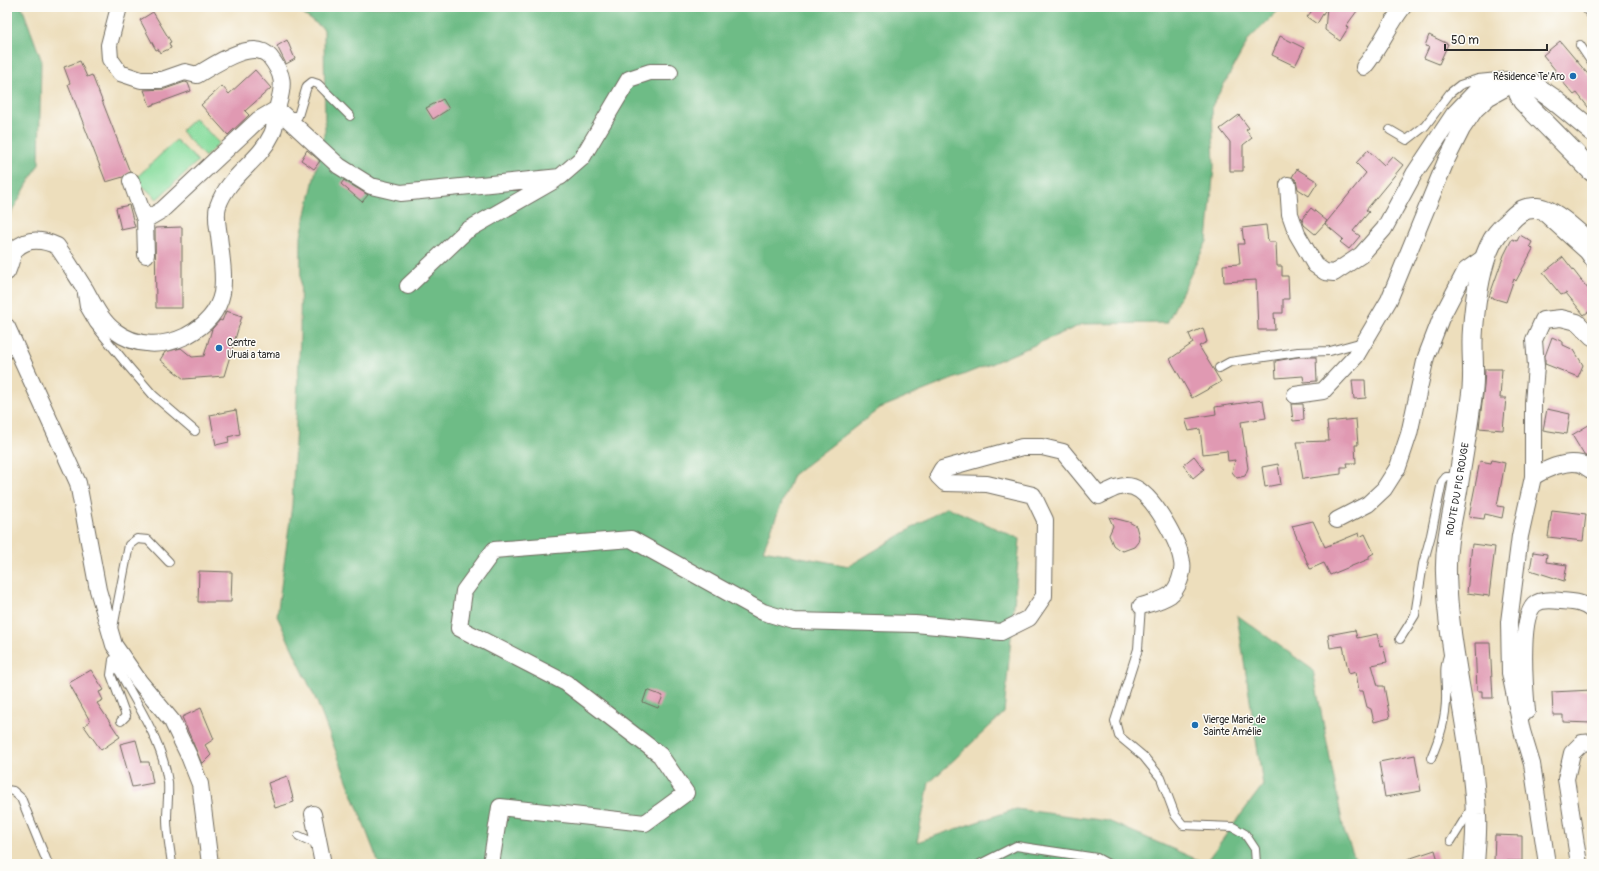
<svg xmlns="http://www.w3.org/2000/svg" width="1599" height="871" font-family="Pangolin,sans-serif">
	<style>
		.green { fill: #89dd9f; stroke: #5a8465 }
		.forest { fill: #6ebc86; stroke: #4c7458 }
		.building { fill: #e099b2 }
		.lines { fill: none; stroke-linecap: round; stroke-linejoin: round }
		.service-casing { stroke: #6f6a5e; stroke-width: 10 }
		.minor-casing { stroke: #6f6a5e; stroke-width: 18 }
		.tertiary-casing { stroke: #6f6a5e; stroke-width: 22 }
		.service { stroke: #fff; stroke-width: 8 }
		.minor { stroke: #fff; stroke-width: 16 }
		.tertiary { stroke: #fff; stroke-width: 20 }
		.poi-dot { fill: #1f6fb2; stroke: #fdfcf7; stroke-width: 1.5 }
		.labels { text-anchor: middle; stroke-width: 3; stroke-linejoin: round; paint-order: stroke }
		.poi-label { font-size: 10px; fill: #2b2b2b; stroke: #fdfcf7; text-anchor: start }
		.street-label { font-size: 10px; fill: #2b2b2b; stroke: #fdfcf7 }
	</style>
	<rect width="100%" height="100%" fill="#fdfcf7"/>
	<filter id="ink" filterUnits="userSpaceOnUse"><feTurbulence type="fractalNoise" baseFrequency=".025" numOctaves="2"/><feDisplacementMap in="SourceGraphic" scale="8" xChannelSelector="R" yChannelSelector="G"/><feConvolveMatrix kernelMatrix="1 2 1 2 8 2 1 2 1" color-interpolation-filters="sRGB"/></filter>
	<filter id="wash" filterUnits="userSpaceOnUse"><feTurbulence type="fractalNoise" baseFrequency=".012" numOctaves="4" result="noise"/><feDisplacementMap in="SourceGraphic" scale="16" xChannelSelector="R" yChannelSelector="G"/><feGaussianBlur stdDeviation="0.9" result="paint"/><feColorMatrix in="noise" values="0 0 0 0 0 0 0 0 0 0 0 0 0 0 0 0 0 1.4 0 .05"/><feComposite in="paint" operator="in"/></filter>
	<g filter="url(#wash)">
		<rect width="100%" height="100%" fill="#eddebc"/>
		<path class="green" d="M195,118L219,143L205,157L181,131Z
			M176,140L198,161L157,199L135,179Z"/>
		<path class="forest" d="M7,7H22L41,59L39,164L7,220Z
			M293,7H1282L1249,39L1212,106L1214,167L1207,241L1167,323L1083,324L988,365L880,408L793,475L763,550L849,566L947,507L1020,539L1004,713L929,783L917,842L1016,809L1108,821L1205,863L1263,785L1237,615L1313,670L1344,831L1357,864H379L317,702L277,616L292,505L300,338L301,236L325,130L324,29Z"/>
		<g id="blocks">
			<path class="building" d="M1315,7H1327L1317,24L1307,17Z
				M1327,7H1360L1346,26L1348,28L1340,41L1325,30Z
				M153,12L171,42L169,43L171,48L160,53L158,49L156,50L140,20Z
				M1429,35L1448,44L1439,64L1424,58L1429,47L1425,46Z
				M1280,36L1304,48L1295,66L1272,55Z
				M287,40L295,59L286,64L277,46Z
				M1560,41L1592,79V112L1577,93L1574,95L1554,72L1556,71L1543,55Z
				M80,61L87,77L92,75L130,172L123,177L106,182L68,84L70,83L64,67Z
				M255,70L271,88L245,111L249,115L228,135L201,105L222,86L229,94Z
				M185,82L188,83L191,91L150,106L144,90L165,89Z
				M443,99L449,109L433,119L426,108Z
				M1239,115L1249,128L1246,130L1252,138L1243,145V171H1230V142L1220,129Z
				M307,150L320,161L314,169L301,160Z
				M1368,150L1384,165L1392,156L1403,165L1366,210L1369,212L1353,231L1360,236L1349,249L1340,242L1343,239L1325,224L1366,173L1356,163Z
				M1297,169L1318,182L1309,196L1298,189L1296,180L1292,177Z
				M344,180L368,195L362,202L341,184Z
				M129,205L135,227L121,230L116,208Z
				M1311,208L1327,221L1315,234L1304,225L1302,219Z
				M1266,225L1268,242H1276L1277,266H1282V276H1288L1289,299H1283V313H1274L1275,330H1258L1256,280L1224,282L1223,265L1240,264L1238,244H1244L1242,228Z
				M182,227V308H156L155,228Z
				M1520,235L1532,242L1530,246L1533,249L1516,281L1514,279L1506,302L1489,297L1504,255L1512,239L1517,241Z
				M1563,257L1592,294V309L1584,315L1566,293L1561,295L1543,273Z
				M226,311L242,316L224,376L184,379L160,360L165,352L181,348L192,357L204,356L212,329L220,320L222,321Z
				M1203,328L1207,342L1199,346L1221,382L1192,398L1170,359L1193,343L1189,334Z
				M1552,337L1563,342V345L1574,350L1583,365L1578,377L1545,364V356Z
				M1298,357H1316L1317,381L1304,382L1303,376L1276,378L1275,361Z
				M1485,369H1502L1500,398H1506L1503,430L1479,428L1484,386Z
				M1352,380H1365L1366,398L1354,399Z
				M1263,400L1266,418L1241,422L1248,468L1245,476L1237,478L1232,472L1235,460L1228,461L1227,451L1203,454L1200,429L1189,431L1185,419L1216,414L1215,407Z
				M1291,404H1303L1304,420L1293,421Z
				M1547,409L1570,414L1567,434L1543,430Z
				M236,410L240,434L228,437L229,442L216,445L210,415Z
				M1356,419L1358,445H1355L1356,463H1347L1348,467H1341V474L1303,479L1297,442L1329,441L1327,422Z
				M1592,423V460L1584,455L1572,435Z
				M1194,456L1204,469L1193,478L1183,465Z
				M1492,460L1505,463L1497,506L1504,507L1502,518L1485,514L1484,519L1469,517L1480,461L1491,463Z
				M1278,464L1281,484L1265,487L1262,467Z
				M1552,510L1586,514L1583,541L1548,537Z
				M1109,517L1129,522L1136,526L1139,537L1138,542L1134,547L1123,551L1118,549L1113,545L1109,535L1113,526Z
				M1313,521L1325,547L1359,533L1360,537L1365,534L1374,553L1369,556V559L1330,575L1324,563L1310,569L1292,526Z
				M1472,544L1495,547L1489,596L1467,593Z
				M1533,552L1547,554L1546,562L1567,565L1564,581L1530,570Z
				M199,571L232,572L231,602H198Z
				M1355,630L1357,638L1377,634L1380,646L1383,645L1387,662L1372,665L1378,686H1384L1390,718L1374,722L1371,709L1367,707L1363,691H1359L1356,672L1349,674L1343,646L1330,648L1328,635Z
				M1475,643H1490L1493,698H1482V691H1477Z
				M91,670L104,690L99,692L103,700L97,703L120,737L101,750L84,726L90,721L69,683Z
				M647,690L663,696L658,708L643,702Z
				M1592,690V723L1563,722V715H1553L1552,692Z
				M201,708L214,739L205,745L211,755L202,764L182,717Z
				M136,740L142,762H149L153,783L132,787L120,744Z
				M1415,755L1421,791L1385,797L1379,762Z
				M287,776L294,802L275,808L268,783Z
				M1495,835L1522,836V861H1494Z
				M1435,850L1439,864H1399V862Z"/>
		</g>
	</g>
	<g filter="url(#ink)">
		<use href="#blocks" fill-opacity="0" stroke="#6f6a5e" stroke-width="1"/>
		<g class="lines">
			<defs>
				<path id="service" d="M1580,45L1592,63
					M288,116H298L307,86L312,82L318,84L350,116
					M1390,130L1407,140L1425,126L1450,93L1460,85L1478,79L1508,76L1524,85
					M1544,218L1584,254L1592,265
					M82,294L84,307L94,324L128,366L153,395L195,431
					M1219,368L1230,362L1298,352L1330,351L1363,342
					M1141,606L1138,649L1115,721L1119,736L1144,757L1161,778L1175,815L1183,825L1233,827L1245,834L1255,849L1256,864
					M113,628L129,545L137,539L148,540L169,562
					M1400,639L1415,615L1423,564L1431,535L1442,482L1446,477H1458
					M113,660C133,698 162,739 168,782C169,794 167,807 167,819C167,834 170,849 172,864
					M113,660L111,675L126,716L121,721
					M1431,758C1440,737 1447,716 1446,692C1446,675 1443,670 1449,652
					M7,790L13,791L21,798L48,864
					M299,836L319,845
					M1451,841L1471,809
					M980,864L1016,846L1097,858L1108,864"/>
				<path id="minor" d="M1590,7L1592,10
					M1364,67C1380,48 1388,26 1403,7
					M131,181L145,220
					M1288,185L1290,214L1297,234L1315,265L1325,272L1334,273L1361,255L1384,229L1414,174L1454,114L1476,91L1486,86L1497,84L1506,85
					M146,255L145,220L162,210L258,120L277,109L339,166L371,186L401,193L560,177L582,158L629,79L650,72H670
					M7,272C10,266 12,254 16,249C28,237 44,240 57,246C67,260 76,275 85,289C93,303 101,321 115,331C136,347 163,347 186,336C203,327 218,313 222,293C225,275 221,255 219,236C218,227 215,216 218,206C228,176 259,162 272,134C276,126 276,114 278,105C284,84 284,75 270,57C254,37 214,65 197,75L185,72L162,80H141L120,73L110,59L109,45L119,7
					M408,286L466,231L555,180
					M7,327L78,483L98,590L114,645L139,681L172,721L189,756L200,784L210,864
					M1295,395L1323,391L1356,356L1389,300L1446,161L1462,129L1475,110L1489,97L1509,86
					M1533,477C1546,469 1566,460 1581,464C1585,466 1589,469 1592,471
					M1337,520L1368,504L1384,489L1398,467L1409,434L1426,357L1441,318L1466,270L1486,256
					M1527,711C1525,690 1519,620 1534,605C1540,599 1553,600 1561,601C1573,602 1583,602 1592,610
					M313,814L323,864
					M491,864L500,807L645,823L686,793L660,755L566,683L459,628L464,591L494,550L631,539L763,612L793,621L915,624L1001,632L1029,618L1044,596L1045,520L1033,495L987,484L945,483L938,476L942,469L1022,447H1042L1063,452L1099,496C1109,491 1121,483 1133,487C1153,494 1179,542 1182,562C1184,572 1178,589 1170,595C1161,601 1151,603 1141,606
					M1547,864L1532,764L1522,731L1510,673L1509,622L1520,536L1533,477V403L1536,366L1534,340L1543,320L1561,318L1577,322L1592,337
					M1579,864L1566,779L1572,753L1582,743L1592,742"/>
				<g id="tertiary">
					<path d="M1592,131L1552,98L1533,85L1521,88L1519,93L1523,101L1592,171"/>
					<path id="s1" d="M1474,864C1475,847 1477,831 1476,815C1473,734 1448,655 1446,573C1445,545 1452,519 1457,491C1462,458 1468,426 1472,393C1475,372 1471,350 1473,329C1475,302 1481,255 1497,234C1500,230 1504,226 1508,223C1516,214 1523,207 1537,208C1553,209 1581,235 1592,247"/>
				</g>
			</defs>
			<use href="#service" class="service-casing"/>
			<use href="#minor" class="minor-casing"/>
			<use href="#tertiary" class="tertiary-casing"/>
			<use href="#service" class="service"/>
			<use href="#minor" class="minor"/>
			<use href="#tertiary" class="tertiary"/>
		</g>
	</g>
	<g class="poi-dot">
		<circle cx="1573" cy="76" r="4"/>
		<circle cx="219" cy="348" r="4"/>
		<circle cx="1195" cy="725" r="4"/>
	</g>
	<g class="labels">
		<g class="poi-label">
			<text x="1565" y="80" text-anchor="end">Résidence Te'Aro</text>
			<text x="227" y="346">Centre<tspan x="227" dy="12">Uruai a tama</tspan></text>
			<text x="1203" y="723">Vierge Marie de<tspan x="1203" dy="12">Sainte Amélie</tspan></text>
		</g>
		<g class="street-label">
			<text dy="4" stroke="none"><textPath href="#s1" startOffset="378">ROUTE DU PIC ROUGE</textPath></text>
		</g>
	</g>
	<rect width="1599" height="871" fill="none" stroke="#fdfcf7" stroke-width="24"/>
	<path d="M1445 44v6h102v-6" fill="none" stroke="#2b2b2b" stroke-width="2"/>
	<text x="1451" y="44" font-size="12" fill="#2b2b2b" stroke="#fdfcf7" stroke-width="3" paint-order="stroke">50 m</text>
</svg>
